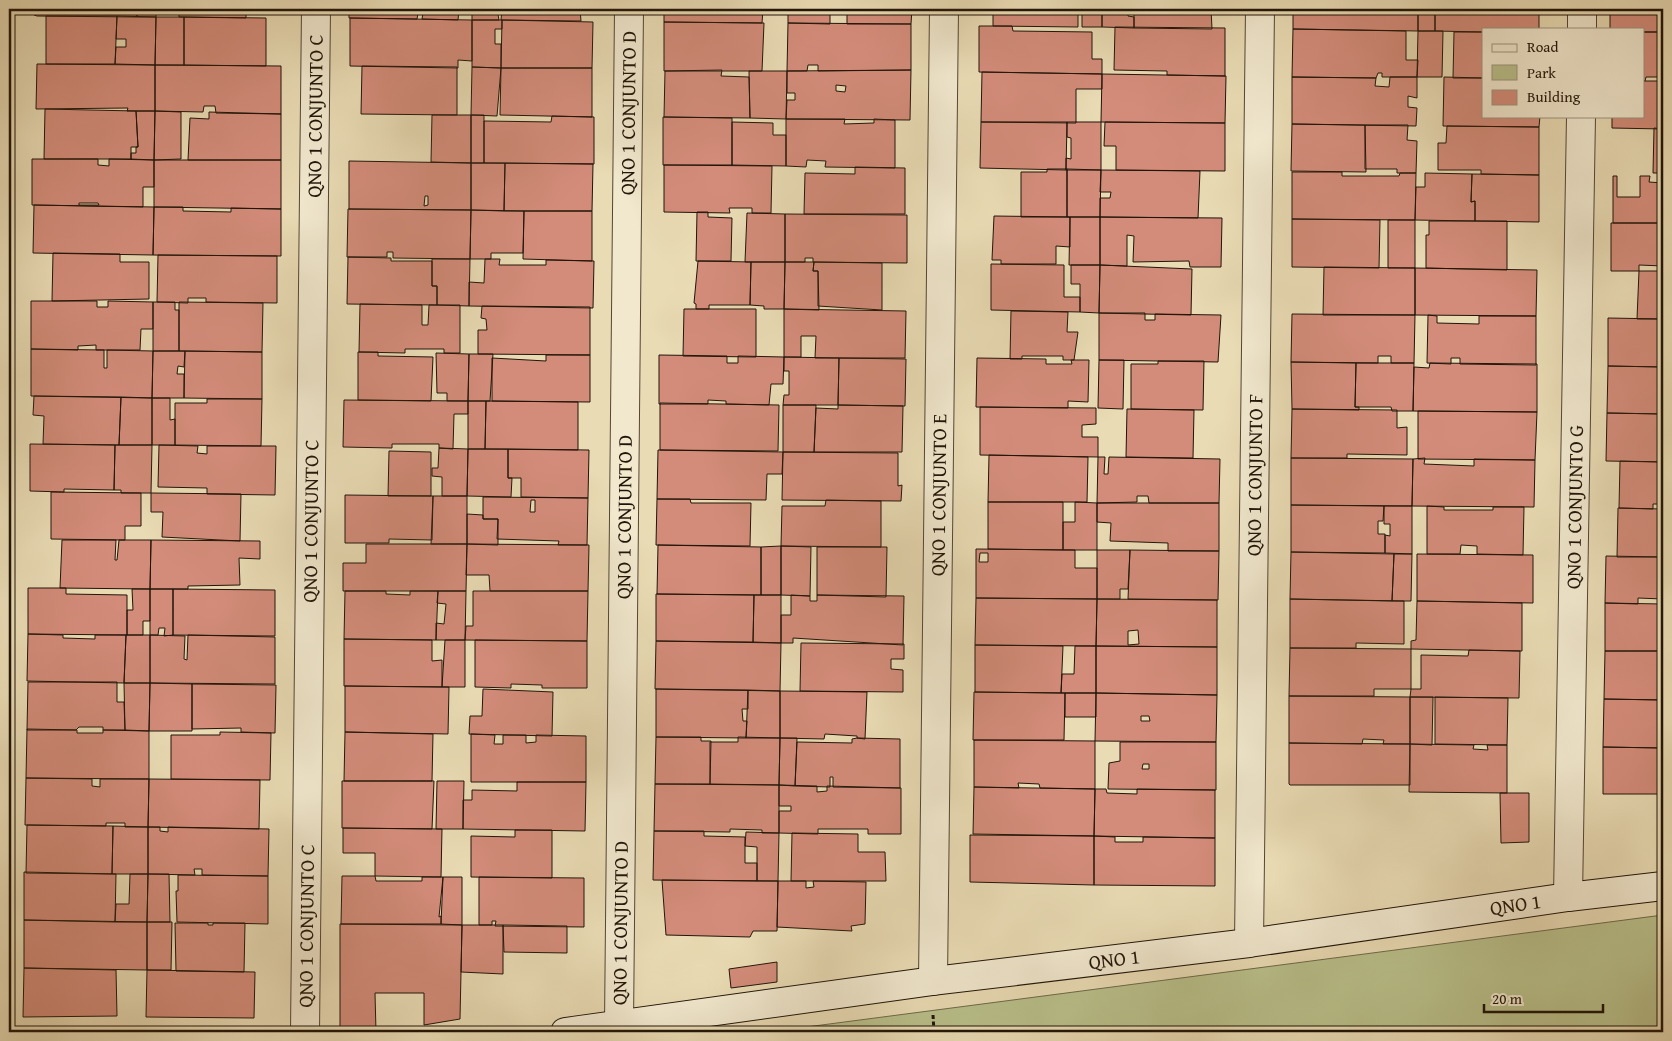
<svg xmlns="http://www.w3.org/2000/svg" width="1672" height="1041" font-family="'Gentium Book Plus',serif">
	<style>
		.green { fill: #b9c08b; stroke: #6d6a4a }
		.building { fill: #d38c7a; stroke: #211509; fill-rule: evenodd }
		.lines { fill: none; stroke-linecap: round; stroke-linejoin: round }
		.street-casing { stroke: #534634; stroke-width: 30 }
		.secondary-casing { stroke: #211509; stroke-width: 30 }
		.path { stroke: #211509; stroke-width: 3; stroke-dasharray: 4 2.5; stroke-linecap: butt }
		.street { stroke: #f1e8ce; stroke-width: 28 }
		.secondary { stroke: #f1e8ce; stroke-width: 28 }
		.labels { text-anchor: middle; stroke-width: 4.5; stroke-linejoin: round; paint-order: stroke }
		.street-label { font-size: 20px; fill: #211509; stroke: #f1e8ce }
	</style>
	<rect width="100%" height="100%" fill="#e9dbb4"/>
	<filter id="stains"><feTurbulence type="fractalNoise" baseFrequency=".004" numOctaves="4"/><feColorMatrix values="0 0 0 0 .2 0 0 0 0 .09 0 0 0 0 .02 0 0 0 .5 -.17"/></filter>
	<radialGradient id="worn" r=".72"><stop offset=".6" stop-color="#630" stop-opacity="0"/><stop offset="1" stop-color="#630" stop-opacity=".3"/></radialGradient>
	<path class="green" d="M1663,915V1032H768Z"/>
	<path class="building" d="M34,9H137V17L37,16L34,15Z
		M137,9H156V17H137Z
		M179,9H246V18L179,17Z
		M349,9H459L458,20L422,19L423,13H418L417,19L349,18Z
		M472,9H497L499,20H472Z
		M502,9H580L581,21L501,20Z
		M664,9H763L762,23L664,22Z
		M788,9H912L911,24H847V14L830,13V24L788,23Z
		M993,9H1078V27L993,26Z
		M1082,9H1102V27H1082Z
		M1102,9H1128V16L1134,17V28L1102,27Z
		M1134,9H1211L1212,29L1134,28Z
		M1293,9H1418V31L1293,29Z
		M1418,9H1435V31H1418Z
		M1435,9H1539V29H1483V32L1435,31Z
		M1610,9H1663V32H1643V29H1610Z
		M46,16H117L115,64H46Z
		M117,16L156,17L155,65L115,64L116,47H126V39H116Z
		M156,17H184V65H155Z
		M184,17L266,18V66L184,65Z
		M350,18L472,20V61L458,60V68L350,66Z
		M472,20H502V29H495V44H501V68L472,67Z
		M502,20L593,22L592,68H501Z
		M664,22L764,23L762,71H664Z
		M788,23L911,24V70L818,71V65H808L807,71H787Z
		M979,26H1012L1013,31L1092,32V59H1102V74L979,72Z
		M1115,27L1225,28V76L1167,75V71L1114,70Z
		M1293,29L1406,31V60H1418L1417,77H1382V73H1378L1376,78L1292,77Z
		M1418,31H1443L1442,77H1417Z
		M1454,32H1483V78H1453Z
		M1643,32H1663V77H1646L1645,81H1643Z
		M37,64L155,65V111H127L128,108L36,109Z
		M155,65L281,66V114L216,113L215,106H204L203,112L155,111Z
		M362,66L457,67V115L361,114Z
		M472,67L501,68L497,116L471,115Z
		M501,68H592V117L500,115Z
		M722,70L721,76L749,77L750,118L664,117L665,71Z
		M911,70L910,120L786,119L787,100H795V93H787V71ZM836,85L846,86L845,92L836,91Z
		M749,71H787L786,119L750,118Z
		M982,72L1102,74V89H1076V123L981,122Z
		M1102,74L1226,76L1225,123L1101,122Z
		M1292,77L1376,78L1375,86L1389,87L1390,77H1417V98L1408,96V107L1417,108L1416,126L1292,124Z
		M1444,77L1483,78V116H1540L1539,127L1443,126Z
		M1643,81H1663V129L1612,128V116H1643Z
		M45,109L136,111L138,147H131V159H44Z
		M136,111H155L154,160L131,159V153H136V147H138Z
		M155,111L181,112V159L154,160Z
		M209,112L281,114V160H188L190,118L209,119Z
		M432,115H471V163L431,162Z
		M471,115H484V163H471Z
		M552,116L594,117V164L484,163V121L551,122Z
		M663,117L732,118V165H663Z
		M786,119H845L844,124L874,123V119L895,120V168L825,167L826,161L807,160L806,167L786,166Z
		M732,122L773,123V135H786V166L732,165Z
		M981,122H1067L1066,170L980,168Z
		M1067,122H1101V170H1066V158L1071,159V138L1067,137Z
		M1105,122L1225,123V171L1116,170V146H1104Z
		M1292,124L1365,125L1366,172L1291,171Z
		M1365,125H1408L1407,140L1417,141L1416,173H1397V169H1365Z
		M1447,126L1539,127V175L1481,174V170H1438V143H1446Z
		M1654,128L1663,129V173H1653Z
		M32,159H98V165L109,166V159L154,160V187H143V207L32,205ZM79,203H98L99,205H79Z
		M154,160H281V209L154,207Z
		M349,161L471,163V210L349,209ZM425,196H428V205L424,206Z
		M471,163H505L504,211L471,210Z
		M505,163L593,164L592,211H504Z
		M664,165L772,166L771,213H752V208H729L730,213L664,212Z
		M855,167L905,168V214H804L805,173L855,174Z
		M1047,169H1067V217H1021V172H1047Z
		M1067,169L1101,170L1100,217H1067Z
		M1101,170L1200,171L1198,218L1100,217V198H1110L1111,192H1100Z
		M1292,172H1342V176H1399L1400,173H1416L1415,220L1292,219Z
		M1425,173L1472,174L1471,202L1475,201V221L1415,220L1416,187H1425Z
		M1472,174L1539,175V222L1475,221V201L1471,202Z
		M1613,176H1617V197H1640V176H1650L1649,182L1663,183V223H1613Z
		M34,205L154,207L153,255L33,253Z
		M154,207H183V211L231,212V208L281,209V256L153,255Z
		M348,209L471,210L470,259L393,258V252H387V257H347Z
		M471,210L524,211L523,253H491V259H470Z
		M524,211H592V261L523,259Z
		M697,212H708V217L732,218L731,261H696Z
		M747,213L785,214V262H745Z
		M785,214L907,215V263L813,262V258H805V262H785Z
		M994,216L1070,217V247L1056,246V264H1001V260H992Z
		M1070,217H1100V265H1069Z
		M1100,217L1222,218L1221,267H1190L1189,261L1133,262L1134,236L1127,235V266L1100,265Z
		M1292,219L1380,220L1379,268L1292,267Z
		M1388,220H1415V268H1388Z
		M1429,221H1507V270L1426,268V235H1429Z
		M1611,223H1663V266L1639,265V271H1611Z
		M53,253L120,254V262H149V299L52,301Z
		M158,255L277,256V303L206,302V298H188V303L157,302Z
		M348,257L391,258V261H432V286H437V305L347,304Z
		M432,259H470L469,306L437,305V286H432Z
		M485,259H500L499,265H546V260L594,261L593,308L469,306V282L484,283Z
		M698,261L751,262L750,305H709V309H696V304L694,303Z
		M751,262H785L784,309H764V306L750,305Z
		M785,262H814L813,271H818L819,310L784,309Z
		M814,262L882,263V310L818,306V271H813Z
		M991,264L1064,265V297H1080V312L991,310Z
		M1071,265H1100L1099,313L1080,312V284H1071Z
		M1100,265L1192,269L1191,315L1099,313Z
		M1324,267L1415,268V315H1323Z
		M1415,268L1537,270L1536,316L1415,315Z
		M1639,271H1663V319H1637Z
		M31,301H97V307H108V301L153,302V329H141L140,350H96V345L78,346V350L31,349Z
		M153,302H175V310H179V351H153Z
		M179,302L263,303L262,352L179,351Z
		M360,304L422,305V325H428L429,305H460V353H444V349H405V353L359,352Z
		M482,306L590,307V355L478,354V330H487L486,319L481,318Z
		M684,309H756V357L683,356Z
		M784,309L906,311L905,358H815L816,336H801V357H784Z
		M1011,311L1068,312L1067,332H1078L1074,360H1063V356H1022V359H1010Z
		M1099,313H1145V320H1155V314L1221,315L1218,362L1099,360Z
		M1292,314L1415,315L1414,363H1391V356H1378V363L1291,362Z
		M1428,315L1437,316V323L1479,324V316H1536V365L1460,364V358H1451V364L1427,363Z
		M1608,318L1663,319V367L1608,366Z
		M31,349L104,350V368H107V350L153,351L152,398L31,396Z
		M153,351H185L184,367L178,366L177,374H184V398H152Z
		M185,351L262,352V399L184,398Z
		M358,352H378V356L433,357L431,401L358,400Z
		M436,353L469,354L468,401H447V393H437Z
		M469,354H493L490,401H468Z
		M546,355H590V402L492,401V358L546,361Z
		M659,355L727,356V363H738V356L784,357L783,384H771L769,405L726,404V401L708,400V404H659Z
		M784,357L839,358L838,405H783L784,395H789V371H784Z
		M839,358L906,359L905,406L838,405Z
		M977,358L1046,359V364H1072L1071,360H1089L1088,402L1068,401V408L976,407Z
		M1099,360H1124L1123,409L1098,408Z
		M1158,361H1204L1203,410L1131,409V364H1158Z
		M1291,362L1356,363L1355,407H1359V410L1292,409Z
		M1356,363H1414L1413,411H1392L1391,407H1355Z
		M1430,363L1537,364V412L1413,411L1414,367L1429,368Z
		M1608,366L1663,367V414L1607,413Z
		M34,396L121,397L119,445L43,444L44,416L33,415Z
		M121,397L152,398V445H119Z
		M152,398H170V420L175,419V445H152Z
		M207,399H262L261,446L175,445V403H207Z
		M344,400L468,401V414H454L453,449L439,448V444H392V448L343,447Z
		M468,401H486L485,449H468Z
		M486,401L578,402V450L485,449Z
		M660,403L779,405L778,451L660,450Z
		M783,405H816L814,452H783Z
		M838,405L903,406L902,452H814L816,408L838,409Z
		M980,407L1096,408V424L1082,425V437H1098V457L980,455Z
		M1127,409L1194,410L1193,458L1126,457Z
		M1292,409L1397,410V428L1407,427V455L1347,454V458H1291Z
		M1418,411L1537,412L1535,460L1418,459Z
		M1607,413L1663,414V462L1606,461Z
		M30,444L115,445L114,490L64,489V492L30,491Z
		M115,445H152L151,493H121V490H114Z
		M159,445L198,446L197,453L207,454V446H276L275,495L207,494V488L158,487Z
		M439,448L468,449L467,496H442V477L432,476V468H438Z
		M468,449H508V478H512L511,497L467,496Z
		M508,449L589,450L588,498L521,497V478H508Z
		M658,450L783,452L782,474H767L766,500L657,499Z
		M389,451L431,452V496H388Z
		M783,452L898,453V486L902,485L901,501L782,500Z
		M989,455L1088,457L1087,502H988Z
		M1098,457H1105L1104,474H1108L1109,457L1220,459L1219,503H1149L1148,496H1137V502L1097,503Z
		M1291,458L1413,459L1412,506L1291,505Z
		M1425,458L1424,464L1474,466V459L1535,460L1534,507L1412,506L1413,459Z
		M1620,461L1663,462V504H1653V509L1619,508Z
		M51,492L141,493V526H125V540L51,539Z
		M151,493L241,494L240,541L162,537L163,512H151Z
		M345,495L433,496L432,540L389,539V543H345Z
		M433,496H467V544H431Z
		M483,497L588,498L587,545H558L559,541L497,539L498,519H483ZM531,500H535V512H530Z
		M657,499H690L691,503H751L750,546L656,545Z
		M826,500L881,501V547L781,546L782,506H825Z
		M988,502H1063V550L988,549Z
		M1075,502L1097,503V550H1063V522H1075Z
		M1097,503H1219V551H1168V543L1110,541L1111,523L1097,522Z
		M1291,505L1384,506L1383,521H1378V534H1385V553L1291,552Z
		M1384,506H1412V554L1385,553V535L1390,536V524H1384Z
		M1427,506L1444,507V510H1493V507H1524L1523,555L1477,554V546L1461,545L1460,554H1427Z
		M1618,508L1663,509V557H1617Z
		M467,514L483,515V519H498V545L467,544Z
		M62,540H116L115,560H117L119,540H151L150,589L60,588Z
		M151,540L260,541V559L239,558L240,585L188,586V589H150Z
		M366,544H467L466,591H343V563H366Z
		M467,544L589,545L588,591H490L489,575H466Z
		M658,545L761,547V595L657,594Z
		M781,546V595H761V547Z
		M781,546L811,547L810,596L781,595Z
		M817,547H887L886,597L817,595Z
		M976,549L1075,550V568H1097V599L976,598ZM980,553H988V562H979Z
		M1097,550H1130L1128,589H1120V599H1097Z
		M1130,550L1219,551L1218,600L1128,599Z
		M1291,552L1394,554L1392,601L1290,599Z
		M1394,554H1412L1411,601H1392Z
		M1417,554L1533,555V603L1417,601Z
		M1606,556L1663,557V599L1638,598V604L1605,603Z
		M28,588H66V594L127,595V635L28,634Z
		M132,589H150V621H143V635H127V610H133Z
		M150,589H173V635L164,636L165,628H159L158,635H150Z
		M173,589L275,590V636L173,635Z
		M345,591H386V594L410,595V591H438L436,640L344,639Z
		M438,591H466L465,640H436V623L444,624L446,604L437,603Z
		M473,591H588L587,641L465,640L466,626H473Z
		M656,594L754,595L753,642L656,641Z
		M754,595H781V643L753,642Z
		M791,595L810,596V601H817V595L904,596L903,645L793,638V643H781V615H791Z
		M976,598L1097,599L1096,646L975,645Z
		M1097,599L1217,600V647L1096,646ZM1138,630L1139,644L1128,645V631Z
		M1290,599L1404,601V644L1356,643V648H1290Z
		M1417,601L1522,603V651L1411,649V641L1416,640Z
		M1605,603L1663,604V651H1605Z
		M28,634L63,635V638L95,639V635H126L124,683L27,681Z
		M126,635H150V683H124Z
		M150,635L185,636L184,659L187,660L188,635L275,637V684L150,683Z
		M344,639L432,640V661L442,660V687L344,686Z
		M445,640H465V687H442Z
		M475,640L587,641V688H542V685L511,684V688L475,687Z
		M656,641L781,643L780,691L655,689Z
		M801,643L904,644V659H891V669L903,670V692L800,691Z
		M975,645L1063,646L1061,693L975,692Z
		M1075,646H1096V693H1061L1062,674H1074Z
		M1096,646L1217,647V695L1096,693Z
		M1290,648L1411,649V689H1374V696H1289Z
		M1469,650L1520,651L1519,698L1410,697L1411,689H1421V655L1468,656Z
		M1605,651H1663V700L1604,699Z
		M28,682H117V702H124L125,730H103V727H79L76,730H27Z
		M124,683H150L149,731L125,730Z
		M150,683L192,684V731H149Z
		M192,684L276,685L275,733L241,732V728L192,729Z
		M345,686L449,687L448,734L345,732Z
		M483,689L553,692L552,736L469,734L470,716H482Z
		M656,689L748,690V709H742L743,721H747L746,738L656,737Z
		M748,690L780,691V738H746Z
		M780,691L867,692L865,739L857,738V736L825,734L824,739L780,738Z
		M974,692L1065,693L1064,740H973Z
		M1065,693H1096V717H1065Z
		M1096,693L1217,695L1216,742L1095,741ZM1141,716H1149L1150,721H1141Z
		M1289,696L1410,697V744H1383L1384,740L1363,739L1362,744L1289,743Z
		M1410,697H1433L1432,745L1410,744Z
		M1435,697L1508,698L1507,745L1435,744Z
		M1604,699L1663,700L1662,748L1603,747Z
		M1663,700V742H1662Z
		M27,729L77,730V733H103V730L149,731V779L26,778Z
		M220,732L271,733L270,780L171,779V735H220Z
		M345,732L433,734L432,781H344Z
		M471,734L495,735L494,744H503V735H526V743L536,742V735L586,736V782H471Z
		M656,737H701V741H711L710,784H655Z
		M738,737L780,738L779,785L710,784V742H738Z
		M780,738H797L795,786L779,785Z
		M857,738L900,739V788L833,787V777H830V787L795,786L797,742L852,743V739Z
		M974,740L1095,741V789L1040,788L1039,784L1018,783L1019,788L974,787Z
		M1120,742H1216V790L1108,789L1109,763L1120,761ZM1143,764H1149V769H1142Z
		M1289,743L1410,744V785H1290L1289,784Z
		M1410,744L1474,745L1473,749L1488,750L1487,745H1507V793L1409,792Z
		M1603,747L1663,748V794H1603Z
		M26,778L92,779V786L100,787V779H149L148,827H125V823H106V826L25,825Z
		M149,779L260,780L259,829L148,827Z
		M342,781H434L432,829L342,828Z
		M437,781H464L463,829H436Z
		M517,782H586L585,831L463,829V800H472V790L517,791Z
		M655,784L779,785V833H762V830L730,829V832L654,831Z
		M779,785L817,786V792L827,791V786L901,788V834H868V829H818V834L779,833V811H791V806H779Z
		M974,787L1095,789L1094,836L973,834Z
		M1095,789H1106L1107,793L1137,794V789L1215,790V838L1094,836Z
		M1500,793H1529V842L1501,843Z
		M27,825L113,826L112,874L26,873Z
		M113,826L148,827V874H112Z
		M148,827H160V831L168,832V827L269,829L268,876L202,875V869H194L195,875L148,874Z
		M343,828L442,829L441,877L375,876V853H343Z
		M515,830H552V878L471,877V836L515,837Z
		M654,831H704V836L745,837V863H757V881L653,880Z
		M746,832L779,833L778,881H757V847L745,846Z
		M792,833L858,834V852H885L886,881H791Z
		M970,835L1094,836V885L970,882Z
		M1094,836L1115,837V842H1143V837L1215,838V886L1094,885Z
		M24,872L116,874L115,922L24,920Z
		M130,874H148L147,922H115L116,904H129Z
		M148,874H169L170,922H147Z
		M178,875L268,876V924L177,922L176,891H178Z
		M342,876H375L376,881H422V877H443L439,917L441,916V924H341Z
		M443,877H462V925L441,924Z
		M479,877L584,878V927L495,926L496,921H492V925H479Z
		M662,880L778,881L777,931H753L750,937L666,935Z
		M778,881H806V888L814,887L813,881L866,882L865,924L851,926L852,931L777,927Z
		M24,920L147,922V970L24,968Z
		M147,922H172L171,970H147Z
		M175,923H208V925H213V923H245L244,972L176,971Z
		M340,924L462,925L460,1019L424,1025V993H375L376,1032H340Z
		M462,925H503V974L461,972Z
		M503,925L567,926V953L504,952Z
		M777,962V982L731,988L729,969Z
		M24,968L116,970L117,1016L23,1017Z
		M147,970L255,972L254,1018L146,1017Z"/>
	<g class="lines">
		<defs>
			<g id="street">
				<path d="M1582,29V9"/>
				<path id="s1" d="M1568,897L1581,116"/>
				<path id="s2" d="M1249,943L1260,9"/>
				<path id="s3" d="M933,981L944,9"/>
				<path id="s4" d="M619,1025L629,9"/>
				<path id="s5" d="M305,1032L316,9"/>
			</g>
			<g id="secondary">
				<path id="s6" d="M565,1032L933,981L1249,943L1568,897L1663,886"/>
			</g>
		</defs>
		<use href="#street" class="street-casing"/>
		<use href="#secondary" class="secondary-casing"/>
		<path class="path" d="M933,1015L934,1032"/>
		<use href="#street" class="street"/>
		<use href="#secondary" class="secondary"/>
	</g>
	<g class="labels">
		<g class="street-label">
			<text dy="7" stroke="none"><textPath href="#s4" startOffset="912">QNO 1 CONJUNTO D</textPath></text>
			<text dy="7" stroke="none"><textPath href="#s5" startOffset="916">QNO 1 CONJUNTO C</textPath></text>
			<text dy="7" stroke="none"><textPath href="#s2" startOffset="468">QNO 1 CONJUNTO F</textPath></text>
			<text dy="7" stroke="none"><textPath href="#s3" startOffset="486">QNO 1 CONJUNTO E</textPath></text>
			<text dy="7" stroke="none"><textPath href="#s1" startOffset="390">QNO 1 CONJUNTO G</textPath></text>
			<text dy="7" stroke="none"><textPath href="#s4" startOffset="508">QNO 1 CONJUNTO D</textPath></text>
			<text dy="7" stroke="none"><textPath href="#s5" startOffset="511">QNO 1 CONJUNTO C</textPath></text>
			<text dy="7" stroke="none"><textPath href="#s6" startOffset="959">QNO 1</textPath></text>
			<text dy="7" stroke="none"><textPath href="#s4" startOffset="102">QNO 1 CONJUNTO D</textPath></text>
			<text dy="7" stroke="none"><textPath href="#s5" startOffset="106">QNO 1 CONJUNTO C</textPath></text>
			<text dy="7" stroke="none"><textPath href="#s6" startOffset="554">QNO 1</textPath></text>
		</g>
	</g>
	<rect width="1672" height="1041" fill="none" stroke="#e9dbb4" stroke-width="30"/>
	<rect x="10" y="10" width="1652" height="1021" fill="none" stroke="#211509" stroke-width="2.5"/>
	<rect x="15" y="15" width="1642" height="1011" fill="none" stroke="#211509"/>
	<rect x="1482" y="28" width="162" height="90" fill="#f1e8ce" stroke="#9e947f"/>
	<rect x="1492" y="44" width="25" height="8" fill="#f1e8ce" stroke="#9e947f"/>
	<text x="1527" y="52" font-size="15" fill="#211509">Road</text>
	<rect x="1492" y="65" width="25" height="15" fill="#b9c08b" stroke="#9e947f"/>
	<text x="1527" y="78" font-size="15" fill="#211509">Park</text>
	<rect x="1492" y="90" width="25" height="15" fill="#d38c7a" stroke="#9e947f"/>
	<text x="1527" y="102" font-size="15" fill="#211509">Building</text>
	<path d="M1484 1004v8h119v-8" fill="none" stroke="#211509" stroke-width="2.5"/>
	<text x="1492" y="1004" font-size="15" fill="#211509" stroke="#f1e8ce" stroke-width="4" paint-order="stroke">20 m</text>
	<rect width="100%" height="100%" filter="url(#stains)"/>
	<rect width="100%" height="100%" fill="url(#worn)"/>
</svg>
